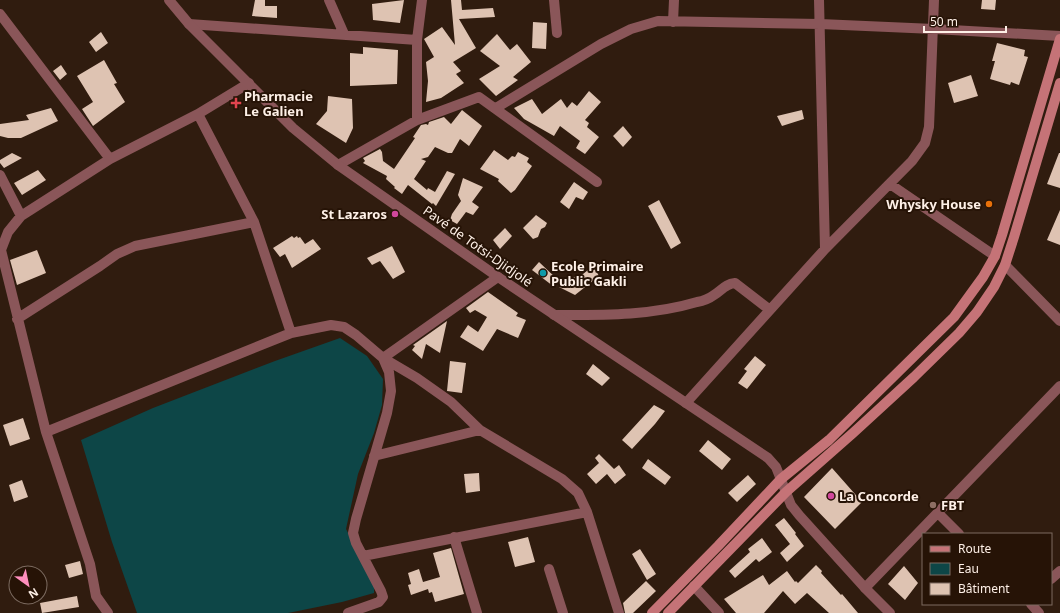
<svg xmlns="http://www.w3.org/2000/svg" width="1060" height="613" font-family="'Noto Sans',sans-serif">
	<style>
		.water { fill: #0d4647 }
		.building { fill: #dec3b2 }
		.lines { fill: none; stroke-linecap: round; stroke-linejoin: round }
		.minor { stroke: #8a5659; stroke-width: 10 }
		.tertiary { stroke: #8a5659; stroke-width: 10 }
		.secondary { stroke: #c57377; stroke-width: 10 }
		.health-dot { fill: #e0444e; stroke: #261306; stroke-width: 1.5 }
		.food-dot { fill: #e8710a; stroke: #261306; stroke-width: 1.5 }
		.hotel-dot { fill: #d1479c; stroke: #261306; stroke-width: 1.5 }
		.culture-dot { fill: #0f9aa8; stroke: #261306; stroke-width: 1.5 }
		.education-dot { fill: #8d6e63; stroke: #261306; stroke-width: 1.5 }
		.labels { text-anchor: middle; stroke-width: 4; stroke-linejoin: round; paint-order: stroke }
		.poi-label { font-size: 13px; font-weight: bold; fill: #fef0e7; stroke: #261306; text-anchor: start }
		.street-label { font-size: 13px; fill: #fef0e7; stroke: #261306 }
	</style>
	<rect width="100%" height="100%" fill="#301c0f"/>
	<path class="water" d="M340,338L367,356L383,379L382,405L374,433L358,474L346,529L374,584V593L342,602L288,613H137L112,542L81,440L153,408L275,361Z"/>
	<path class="building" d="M255,0H265V6H277V18L252,16Z
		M404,0L400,23L373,20L372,4Z
		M451,0H461L462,10L493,8L495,17L459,19L476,48L453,62L461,71L456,74L464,83L441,98L426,102L428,81L426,62L434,57L424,39L442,27L455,45Z
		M982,0H996L995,10L981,9Z
		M533,22L547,23L546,49L532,48Z
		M101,32L108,43L96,52L89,42Z
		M497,34L510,50L517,44L531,62L513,77L518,80L496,96L479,79L500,66L480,51Z
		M997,43L1025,50L1024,56L1028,57L1019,85L1011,82L1010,85L990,79L995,61H992Z
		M363,47L398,50L397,84L350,86V53L363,54Z
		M104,60L117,83L114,84L125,102L93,126L82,109L93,102L77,76Z
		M61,65L67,74L60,80L53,71Z
		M971,75L978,96L954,103L948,83Z
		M589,91L601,102L585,120L589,123L587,127L599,137L585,154L576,148L580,141L560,126L554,136L524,119L514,108L532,99L542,114L561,99L567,108L572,102L577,106Z
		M328,96L352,99L353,128L346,143L316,124L327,111Z
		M51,108L58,121L21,138H8L0,136V124L29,120L26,115Z
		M462,110L482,126L469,146L460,139L452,153H448L435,147L428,157L421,159L426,161L414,179L427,190L428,188L435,192L447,171L455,174L436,206L433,203L432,204L408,185L402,194L394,188L395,187L386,179L387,176L363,163L365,161L363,158L380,149L382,152L383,161L394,169L415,138L413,137L421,125L426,124L428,125L429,122L444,117L451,124Z
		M802,110L804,119L782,126L777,116Z
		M623,126L632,137L623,147L613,136Z
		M494,150L508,160L512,156L515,157L518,152L529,158L527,162L532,166L515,190L511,193L498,181L499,179L480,169Z
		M12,153L22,158L4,168L0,163V160Z
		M1059,153H1060V188L1047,184Z
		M38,170L46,180L22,195L14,183Z
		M463,178L483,187L472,202L479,207L473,215L466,212L457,224L450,220L452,214L461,201L458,195Z
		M574,182L588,192L583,200L576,197L569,209L560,202Z
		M659,200L681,243L671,249L648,206Z
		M1060,210V245L1047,240Z
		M536,215L547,223L545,227L541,229L538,237L533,239L523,228Z
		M505,228L512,236L500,249L493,240Z
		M292,236L294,238L297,236L298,238L300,237L305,244L313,239L321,249L292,268L285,254L280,257L273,248Z
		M392,246L405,272L393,279L380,261L372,265L367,258Z
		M37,250L46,273L17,285L10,260Z
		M539,262L558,280L553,286L532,270Z
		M593,266L599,276L575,295L559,287L576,276L578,278Z
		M488,292L518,313L516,316L526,320L518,338L497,329L483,351L460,337L468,325L478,332L487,317L475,310L470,313L466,308Z
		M447,321L440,353L426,344L422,359L412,350L415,346L413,345Z
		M755,356L766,365L747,389L738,383L747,371L744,369Z
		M450,361L466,363L462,393L447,391Z
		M593,364L610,378L602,386L586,374Z
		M654,405L665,411L655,424L632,449L622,440Z
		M23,418L30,439L10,446L3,425Z
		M708,440L731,459L722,470L699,451Z
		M599,454L614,469L619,465L626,475L615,484L607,474L596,484L587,474L599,463L595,458Z
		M648,459L671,477L665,485L642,468Z
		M832,468L862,502L835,529L804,497Z
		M479,473L480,491L466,493L464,474Z
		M748,475L756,484L737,502L728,493Z
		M22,480L28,497L14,502L9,485Z
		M784,518L796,533L795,534L804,546L787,562L780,553L790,544L775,525Z
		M528,537L535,562L515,567L508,542Z
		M762,538L772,552L759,562L756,559L735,578L729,571L750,552L748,549Z
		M451,548L464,594L435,602L432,592L429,593L428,589L411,595L408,585L411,584L408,573L419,569L423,582L440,577L433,553Z
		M640,549L656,574L647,580L632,554Z
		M80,561L83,574L69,578L65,565Z
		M816,565L822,571L821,573L841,595L842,594L858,613H829L807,593L795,604L783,591L764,613H736L724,599L763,575L769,585L787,571L795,582L796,581L798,583Z
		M904,566L918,583L905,600L888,584Z
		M646,581L656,591L633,613H625L623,603Z
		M77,596L79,607L42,613L40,603Z"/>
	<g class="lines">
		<path class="minor" d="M329,0L344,34
			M554,0L557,33
			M819,0L825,249
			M0,14L110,159
			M673,22L674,0
			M189,24L417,40
			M496,108L601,44L631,29L658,21L820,24L934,29L1060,36
			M198,114L254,222L291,333
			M417,120V40L422,0
			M338,165L417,120L479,97L597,182
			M0,175L21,216
			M890,184L995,256
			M1005,265L1060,321
			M498,277L383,358L417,378L451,402L480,430L562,479L578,493L587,512L619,613
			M554,315C602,315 650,316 697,302C703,301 710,298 714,295C722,290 725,284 735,283L770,310
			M17,319L100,266L117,254L135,246L254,222
			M686,403L825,249L912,161L925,143L929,127L934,0
			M46,432L291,333L331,325L344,327L356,335L383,358L389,372L391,391L387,413L356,519L353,533L356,543L381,591L383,597L379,602L348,613
			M374,456L480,430
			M938,513L959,534
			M454,537L477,613
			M363,556L587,512
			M549,569L563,613
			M1051,579L1060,571
			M694,586L719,613
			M865,588L1060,386
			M1031,604L1039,613
			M108,613L96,596L90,564L46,432L1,250L8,232L21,216L110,159L198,114L249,83"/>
		<path class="tertiary" d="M169,0L189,24L293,128L338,165L498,277L768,458L776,467L791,505L799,515L865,588L890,613"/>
		<path class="secondary" d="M652,613L718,546L781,479L829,440L954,317L983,277L995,256L1002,235L1060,39
			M668,613L786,492L853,433L914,377L959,333L977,312L994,287L1005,265L1014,237L1060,83"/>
	</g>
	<path class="health-dot" d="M234 97h4v4h4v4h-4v4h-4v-4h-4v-4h4z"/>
	<circle class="food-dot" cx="989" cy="204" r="4"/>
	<g class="hotel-dot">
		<circle cx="395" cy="214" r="4"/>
		<circle cx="831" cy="496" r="4"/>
	</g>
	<circle class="culture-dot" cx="543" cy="273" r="4"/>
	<circle class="education-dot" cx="933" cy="505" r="4"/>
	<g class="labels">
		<g class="poi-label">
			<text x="244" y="101">Pharmacie<tspan x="244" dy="15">Le Galien</tspan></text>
			<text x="981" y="209" text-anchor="end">Whysky House</text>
			<text x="387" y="219" text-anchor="end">St Lazaros</text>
			<text x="551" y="271">Ecole Primaire<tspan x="551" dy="15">Public Gakli</tspan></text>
			<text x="839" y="501">La Concorde</text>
			<text x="941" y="510">FBT</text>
		</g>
		<g class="street-label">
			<text transform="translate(478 246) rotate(35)" y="5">Pavé de Totsi-Djidjolé</text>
		</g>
	</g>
	<rect x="922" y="533" width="130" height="72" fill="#261306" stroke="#7c6b60"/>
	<rect x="930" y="546" width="20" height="6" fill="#c57377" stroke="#7c6b60"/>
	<text x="958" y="553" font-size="12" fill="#fef0e7">Route</text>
	<rect x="930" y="563" width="20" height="12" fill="#0d4647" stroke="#7c6b60"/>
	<text x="958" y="573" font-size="12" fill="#fef0e7">Eau</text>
	<rect x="930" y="583" width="20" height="12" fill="#dec3b2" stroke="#7c6b60"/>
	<text x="958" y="593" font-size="12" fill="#fef0e7">Bâtiment</text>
	<g transform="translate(28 585) rotate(147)"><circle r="19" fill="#261306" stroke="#7c6b60"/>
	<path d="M0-3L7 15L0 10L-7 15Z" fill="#fe8ebd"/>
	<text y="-6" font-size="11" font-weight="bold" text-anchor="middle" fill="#fef0e7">N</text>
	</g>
	<path d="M924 26v6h82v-6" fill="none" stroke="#fef0e7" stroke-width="2"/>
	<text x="930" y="26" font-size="12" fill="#fef0e7" stroke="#261306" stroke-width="3" paint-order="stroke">50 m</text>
</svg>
